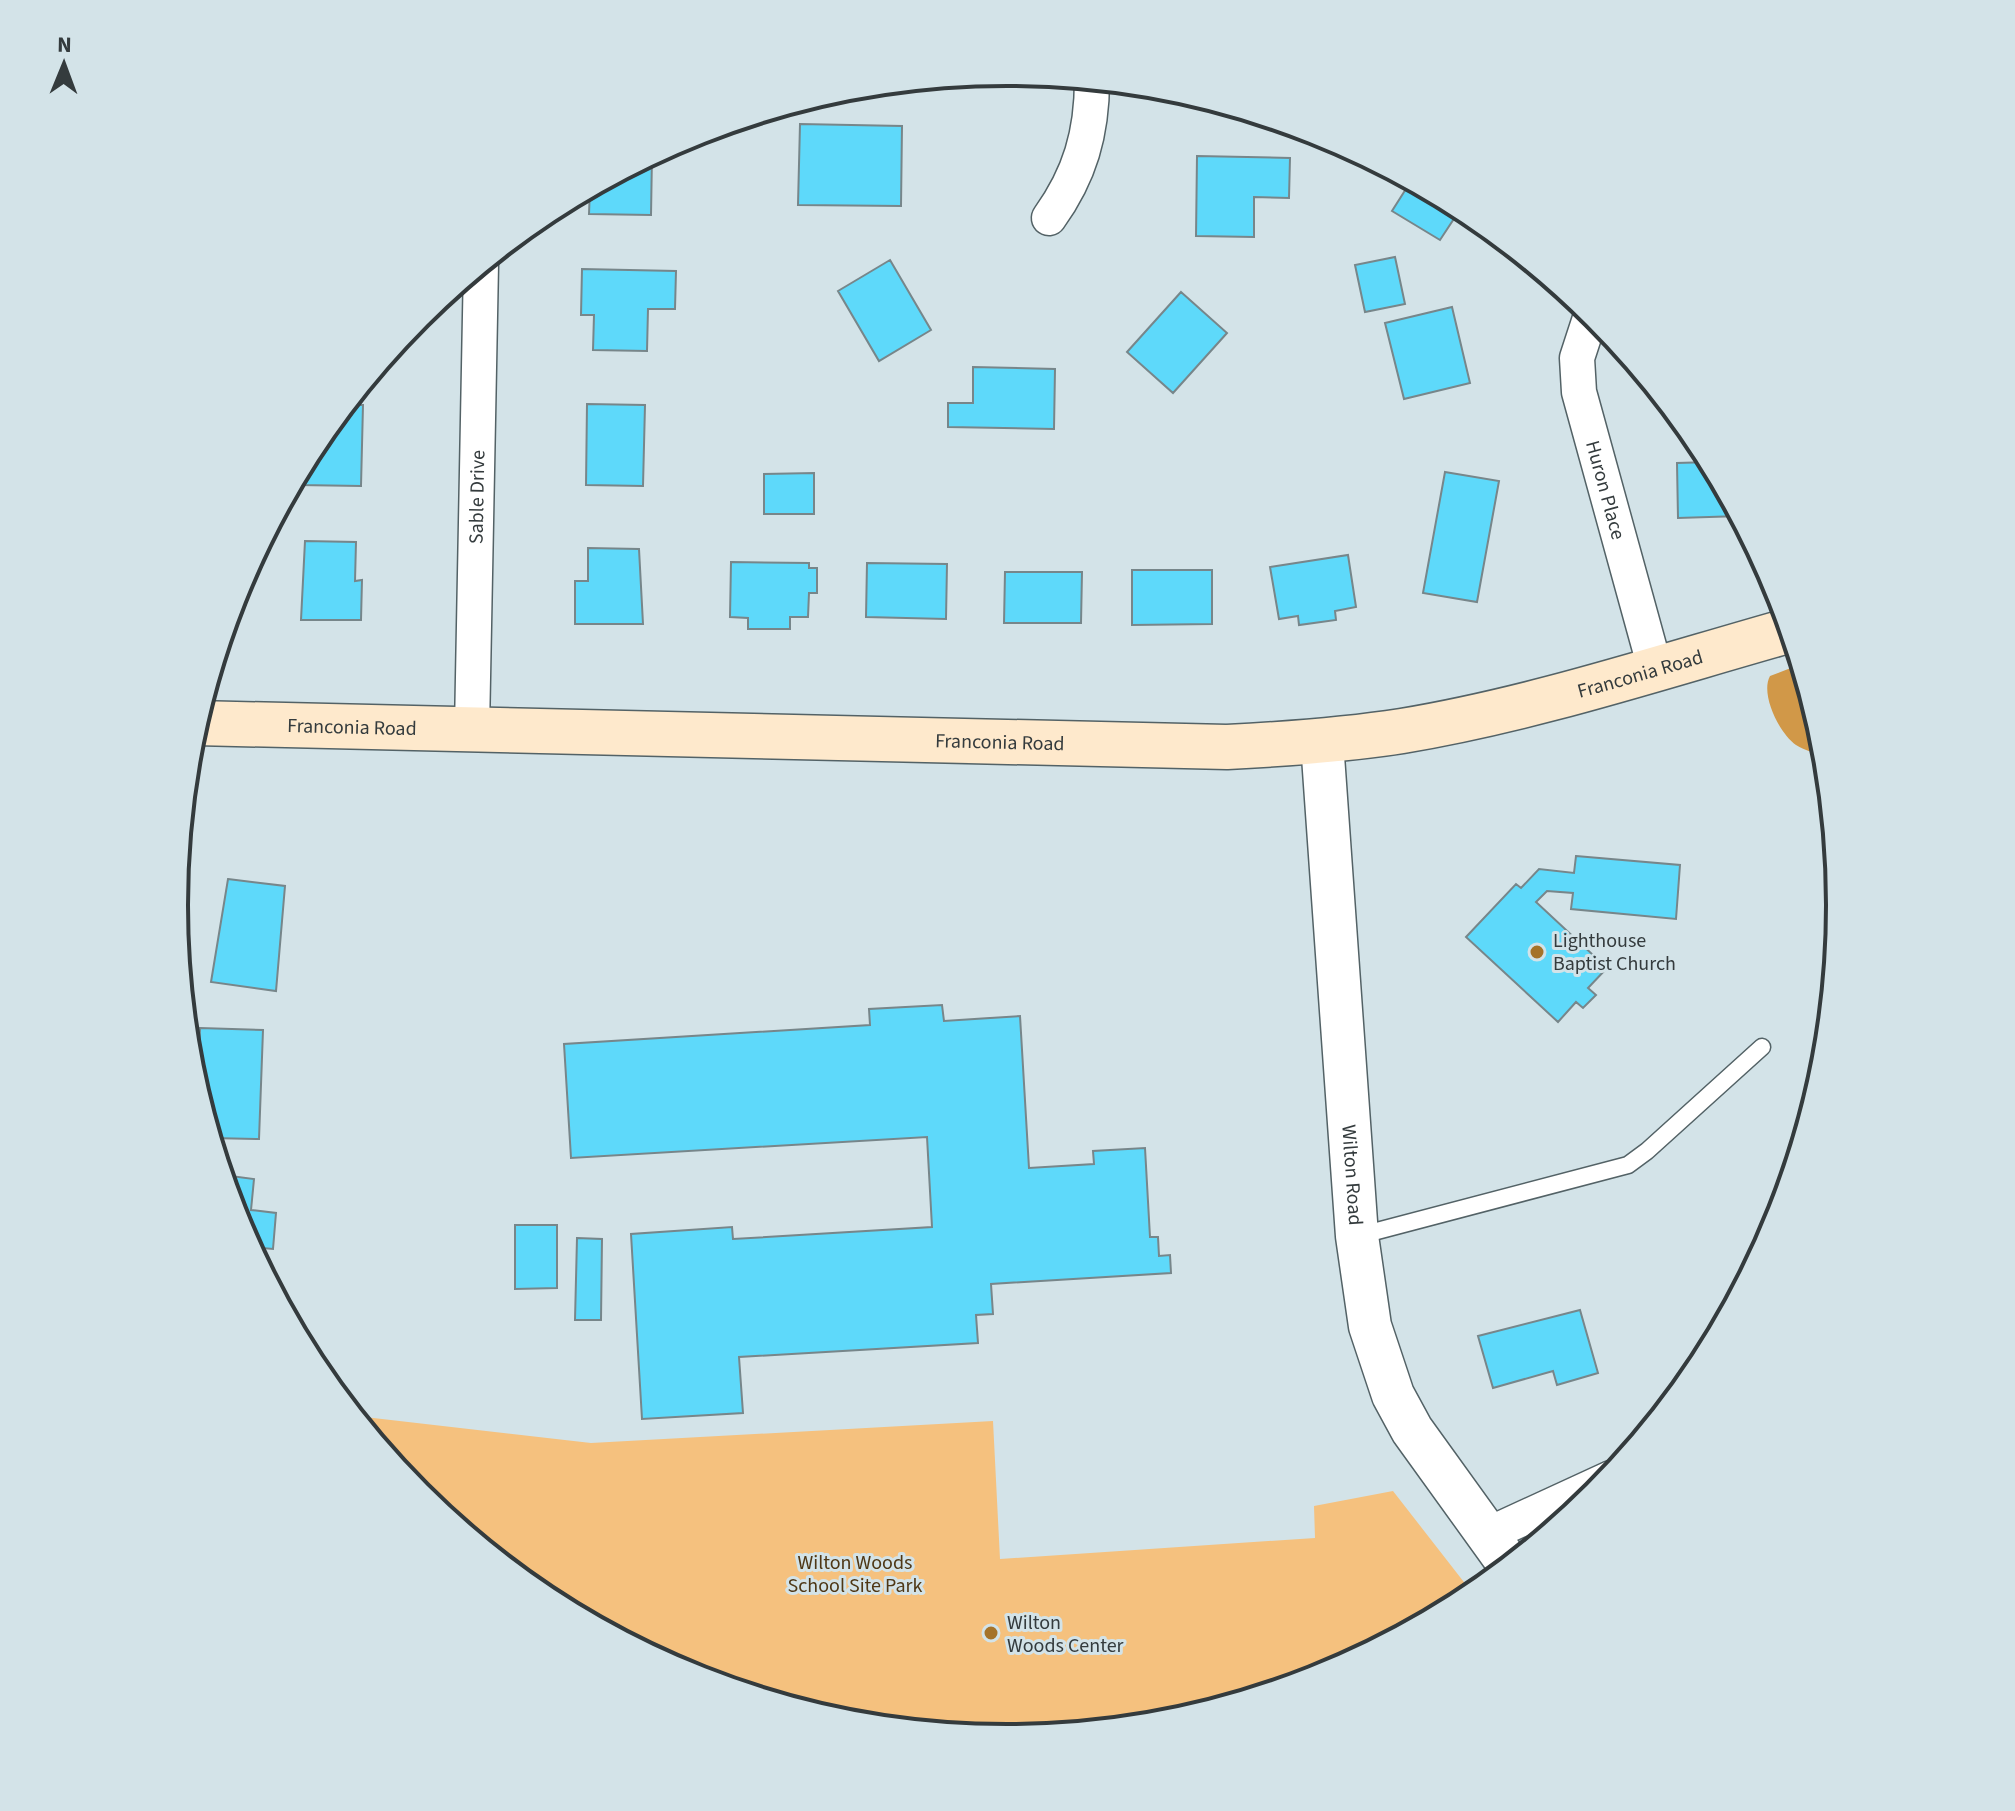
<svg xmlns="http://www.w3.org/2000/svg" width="2015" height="1811" font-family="'Source Sans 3',sans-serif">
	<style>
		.green { fill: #f5c17e }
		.forest { fill: #d19848 }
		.building { fill: #5ed9fa; stroke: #77868a; stroke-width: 2 }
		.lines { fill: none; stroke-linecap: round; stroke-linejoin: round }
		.service-casing { stroke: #536266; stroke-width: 19 }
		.minor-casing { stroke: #536266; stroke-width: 37 }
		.tertiary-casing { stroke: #536266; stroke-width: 45 }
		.secondary-casing { stroke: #536266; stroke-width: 47 }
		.service { stroke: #fff; stroke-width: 16 }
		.minor { stroke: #fff; stroke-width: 34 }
		.tertiary { stroke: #fff; stroke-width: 42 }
		.secondary { stroke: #fee9cc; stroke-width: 44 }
		.poi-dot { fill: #a57329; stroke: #d3e3e8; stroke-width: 3 }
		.labels { text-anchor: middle; stroke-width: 6; stroke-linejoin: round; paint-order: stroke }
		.street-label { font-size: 20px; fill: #343b3d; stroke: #d3e3e8 }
		.poi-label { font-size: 20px; fill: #343b3d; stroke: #d3e3e8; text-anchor: start }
		.park-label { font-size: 20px; fill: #4e3715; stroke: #d3e3e8 }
		.rim { fill: none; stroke: #343b3d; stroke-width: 4 }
	</style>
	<rect width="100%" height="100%" fill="#d3e3e8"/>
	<path class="green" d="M356,1416L591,1443L993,1421L1000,1559L1315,1538L1314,1506L1393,1491L1474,1595L1326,1676L1170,1723L1007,1739L844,1723L688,1675L544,1598L418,1495Z"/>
	<path class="forest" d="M1801,664L1825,743L1826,756C1816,753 1805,751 1796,745C1779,733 1760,694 1770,676Z"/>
	<path class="building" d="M972,76L971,81L928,80Z
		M800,124L902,126L901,206L798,205Z
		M652,155L651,215L589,214L590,188Z
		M1197,156L1290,158L1289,198L1254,197V237L1196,236Z
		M1411,181L1461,208L1440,240L1392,211Z
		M1395,257L1405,304L1365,312L1355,265Z
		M890,260L931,330L879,361L838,291Z
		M582,269L676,271L675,309H648L647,351L593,350L594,315H581Z
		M1181,292L1227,333L1173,393L1127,352Z
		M1452,307L1470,383L1404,399L1385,323Z
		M973,367L1055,369L1054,429L948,427V403H973Z
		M587,404L645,405L643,486L586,485Z
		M345,405H363L361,486L299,485V472L315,442Z
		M1711,462L1740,516L1678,518L1677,463Z
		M1445,472L1499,481L1477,602L1423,593Z
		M814,473V514H764V474Z
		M305,541L356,542L355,581L362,580L361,620H301Z
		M588,548L639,549L643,624H575V581H588Z
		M1348,555L1356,607L1335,611L1336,620L1299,625L1298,616L1279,619L1270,567Z
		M731,562L809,563V568H817V593H809L808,617H790V629H748V618L730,617Z
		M867,563L947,564L946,619L866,617Z
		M1132,570H1212V624L1132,625Z
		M1005,572H1082L1081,623H1004Z
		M1576,856L1680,865L1676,919L1571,909L1573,893L1547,891L1536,902L1607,968L1588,988L1596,995L1583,1008L1576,1002L1558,1022L1466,937L1516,884L1521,888L1539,869L1574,873Z
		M228,879L285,886L276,991L211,982Z
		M942,1005L944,1021L1020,1016L1029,1168L1094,1164L1093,1151L1145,1148L1150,1237H1158L1159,1256L1170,1255L1171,1273L991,1284L993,1314L976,1315L978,1343L739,1357L743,1413L642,1419L631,1234L732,1227L733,1239L932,1227L927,1137L571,1158L564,1044L870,1025L869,1009Z
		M200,1028L263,1030L259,1139L211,1138L198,1093Z
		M223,1175L254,1179L251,1210L276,1213L273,1249L252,1247V1251L237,1224Z
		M515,1225H557V1288L515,1289Z
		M577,1238L602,1239L601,1320H575Z
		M1580,1310L1598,1373L1557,1385L1553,1371L1493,1388L1478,1336Z"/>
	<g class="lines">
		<defs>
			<path id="service" d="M1358,1236L1628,1165L1647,1151L1762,1047"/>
			<g id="minor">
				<path d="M1049,218C1080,175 1092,133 1092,80"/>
				<path id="s1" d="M1592,312L1577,358L1579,392L1655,668"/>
				<path id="s2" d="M472,729L481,264"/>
				<path d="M1487,1535L1611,1478"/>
			</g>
			<g id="tertiary">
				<path id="s3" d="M1322,742L1357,1236L1370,1326L1393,1395L1412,1430L1510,1566"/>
			</g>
			<g id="secondary">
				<path id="s4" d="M196,723L1227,747C1286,744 1344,740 1402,731C1534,709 1663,666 1791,630"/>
			</g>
		</defs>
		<use href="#service" class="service-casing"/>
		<use href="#minor" class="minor-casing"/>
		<use href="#tertiary" class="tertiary-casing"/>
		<use href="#secondary" class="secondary-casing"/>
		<use href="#service" class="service"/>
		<use href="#minor" class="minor"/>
		<use href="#tertiary" class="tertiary"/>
		<use href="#secondary" class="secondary"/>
	</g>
	<g class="poi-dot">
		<circle cx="1537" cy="952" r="8"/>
		<circle cx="991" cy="1633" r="8"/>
	</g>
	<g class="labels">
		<g class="street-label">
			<text dy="7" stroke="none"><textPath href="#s1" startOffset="184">Huron Place</textPath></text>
			<text dy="7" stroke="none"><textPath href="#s2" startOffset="232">Sable Drive</textPath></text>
			<text dy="7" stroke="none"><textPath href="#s4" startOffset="1452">Franconia Road</textPath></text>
			<text dy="7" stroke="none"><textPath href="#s4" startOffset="156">Franconia Road</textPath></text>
			<text dy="7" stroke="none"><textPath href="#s4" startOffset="804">Franconia Road</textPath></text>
			<text dy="7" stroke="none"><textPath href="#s3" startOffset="434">Wilton Road</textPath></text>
		</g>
		<g class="poi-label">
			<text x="1553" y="947">Lighthouse<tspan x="1553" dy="23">Baptist Church</tspan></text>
			<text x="1007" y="1629">Wilton<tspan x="1007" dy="23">Woods Center</tspan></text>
		</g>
		<g class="park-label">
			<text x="855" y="1569">Wilton Woods<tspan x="855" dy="23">School Site Park</tspan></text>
		</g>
	</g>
	<path d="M0 0H2015V1811H0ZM188 905a819 819 0 1 1 1638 0a819 819 0 1 1-1638 0Z" fill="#d3e3e8" fill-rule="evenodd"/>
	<path class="rim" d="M188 905a819 819 0 1 1 1638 0a819 819 0 1 1-1638 0Z"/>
	<g transform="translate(64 64) rotate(1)" stroke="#d3e3e8" stroke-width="6" paint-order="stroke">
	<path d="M0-6L14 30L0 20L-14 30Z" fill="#343b3d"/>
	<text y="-12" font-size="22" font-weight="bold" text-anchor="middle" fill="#343b3d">N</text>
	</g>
</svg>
